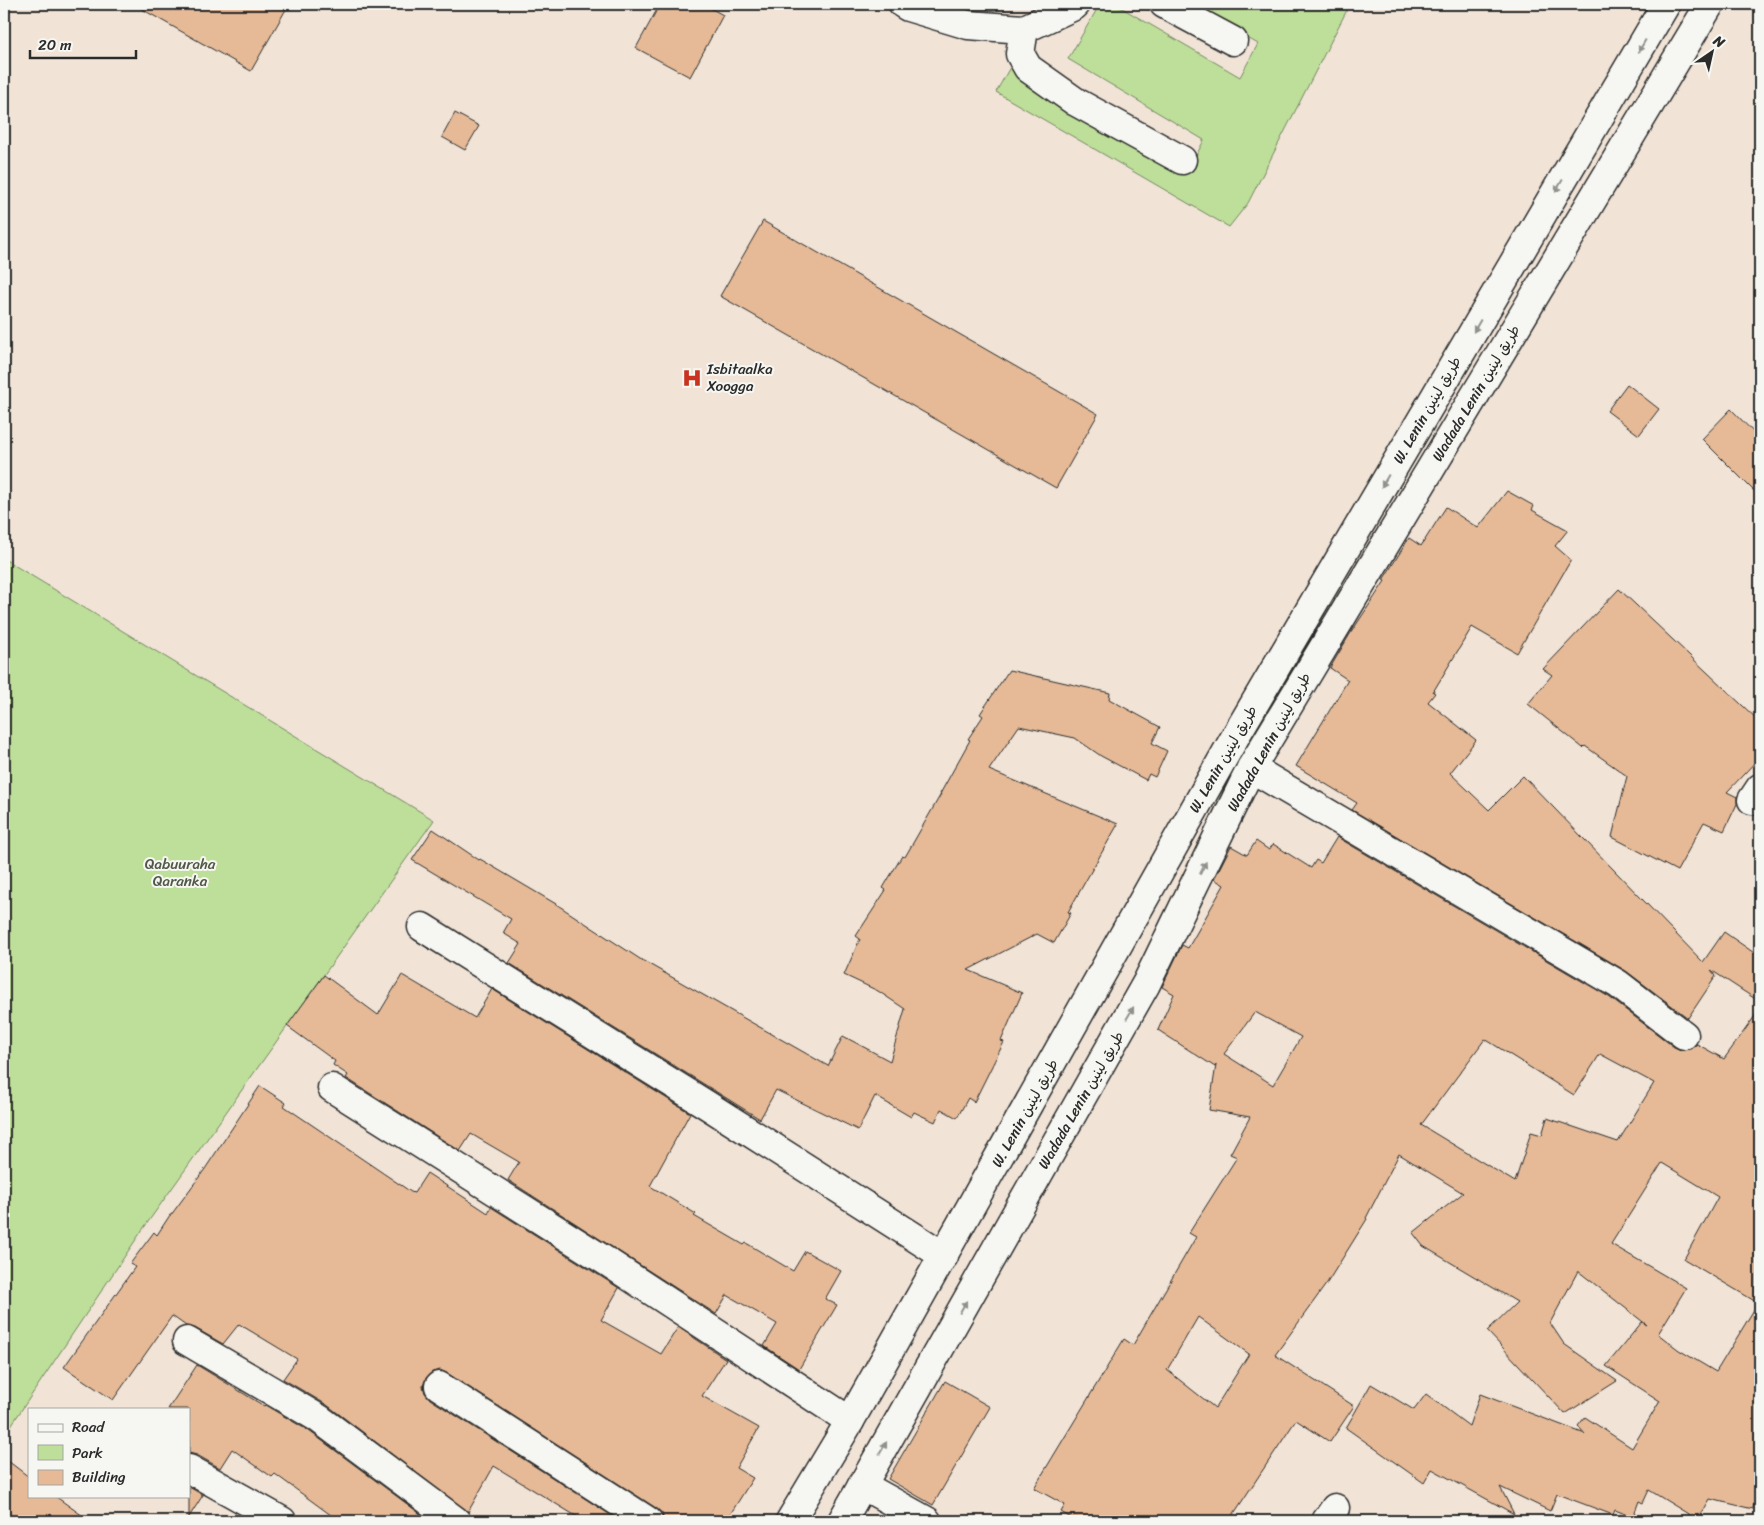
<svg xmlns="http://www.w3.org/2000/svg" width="1764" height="1525" font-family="Sriracha,'Playpen Sans Arabic',sans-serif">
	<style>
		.green { fill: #bedf99; stroke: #748562 }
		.building { fill: #e6ba97; stroke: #2b2b2b; fill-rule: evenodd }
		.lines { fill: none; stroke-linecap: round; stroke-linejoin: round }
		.minor-casing { stroke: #2b2b2b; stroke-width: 31 }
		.major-casing { stroke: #2b2b2b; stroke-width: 31 }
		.minor { stroke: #f6f6f2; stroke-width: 28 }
		.major { stroke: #f6f6f2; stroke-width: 28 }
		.oneway { fill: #90908e }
		.labels { text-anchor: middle; stroke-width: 4; stroke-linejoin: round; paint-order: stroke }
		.poi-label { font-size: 15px; fill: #2b2b2b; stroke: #f6f6f2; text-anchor: start }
		.street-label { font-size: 15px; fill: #2b2b2b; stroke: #f6f6f2 }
		.park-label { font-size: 15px; fill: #505846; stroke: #f6f6f2 }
	</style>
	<rect width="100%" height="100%" fill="#f1e4d7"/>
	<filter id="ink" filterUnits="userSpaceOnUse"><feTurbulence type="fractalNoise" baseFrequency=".02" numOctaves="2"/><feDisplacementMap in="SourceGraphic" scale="10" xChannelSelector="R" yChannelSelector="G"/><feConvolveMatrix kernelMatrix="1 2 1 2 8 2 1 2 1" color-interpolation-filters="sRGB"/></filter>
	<g filter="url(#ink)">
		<path class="green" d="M1100,4H1115L1240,77L1258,44L1189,4H1350L1248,203L1229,227L996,92L1013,62L1191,166L1204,140L1068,59Z
			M4,559L434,820L143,1229L4,1436Z"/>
		<path class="building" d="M133,4H289L251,71Z
			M660,4H703L723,15L690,77L636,48Z
			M455,113L479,126L465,150L442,137Z
			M763,221L1098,414L1056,488L720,296Z
			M1627,384L1659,409L1639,435L1607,411Z
			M1731,409L1760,439V497L1702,439Z
			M1507,491L1534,506L1532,510L1568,530L1555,546L1571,560L1517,653L1472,627L1433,692L1435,693L1428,702L1476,740L1450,773L1489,810L1523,776L1703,962L1724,932L1760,957V1002L1711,970L1716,976L1688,1018L1626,971L1352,810L1357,803L1296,766L1348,680L1330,668L1350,634L1385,581L1383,580L1409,538L1421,546L1446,507L1478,528Z
			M1619,589L1760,722V757L1727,792L1737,797V804L1724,831L1704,822L1677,871L1612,837L1627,776L1585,746L1583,748L1528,704L1552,675L1543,669Z
			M1009,670L1110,693L1109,699L1160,727L1152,743L1167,751L1155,777L1149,774L1146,780L1101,756L1075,738L1019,726L989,770L1118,824L1068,912L1071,913L1054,943L1037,934L968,970L1022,993L1001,1041L1004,1042L974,1102L968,1098L957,1118L941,1109L935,1122L914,1112L911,1117L875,1096L858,1130L776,1090L760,1119L509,963L521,944L503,933L511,919L412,860L433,829L479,860L480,859L556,904L640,959L828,1066L843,1036L890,1061L905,1009L878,991L844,975L860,939L856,936L886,890L883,888L902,856L905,857L941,794H940L970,740L968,739L983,716L980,714Z
			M1337,837L1609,997L1674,1047L1681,1050L1690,1049L1697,1044L1724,1059L1760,1009V1474L1753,1509L1710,1499L1698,1520L1649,1490L1643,1503L1639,1501L1633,1517L1615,1510L1613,1515L1557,1494L1550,1511L1500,1487L1514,1514L1432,1469L1424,1483L1346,1428L1371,1384L1414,1410L1426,1394L1469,1426L1480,1394L1585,1434L1578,1426L1585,1417L1632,1448L1660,1401L1606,1366L1642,1322L1647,1325L1578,1271L1550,1323L1564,1344L1617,1381L1565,1414L1487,1331L1517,1302L1423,1246L1413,1233L1463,1193L1399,1154L1366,1218L1367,1219L1327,1283L1275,1355L1354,1406L1330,1442L1296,1420L1229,1521H1076L1061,1512L1065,1505L1034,1488L1124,1339L1133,1345L1196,1237L1189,1233L1237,1157L1230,1154L1250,1117L1209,1110L1216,1065L1215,1067L1158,1030L1174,994L1162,987L1182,945L1188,948L1224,885L1214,879L1231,846L1247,855L1256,841L1269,850L1273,844L1311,868L1316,860L1321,863ZM1255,1012L1301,1037L1273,1085L1224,1054ZM1485,1039L1574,1095L1600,1054L1654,1083L1618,1142L1547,1118L1542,1135L1531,1132L1515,1182L1421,1125ZM1662,1163L1718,1197L1684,1259L1758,1303L1716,1372L1679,1350L1658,1334L1686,1288L1611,1244ZM1198,1317L1249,1354L1215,1408L1167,1370Z
			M324,975L378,1015L402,975L475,1018L492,989L690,1113L650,1186L696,1214L694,1216L744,1245L746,1243L793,1271L805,1251L841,1271L825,1299L837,1305L799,1369L764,1346L777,1324L727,1295L716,1314L508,1180L519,1162L471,1134L460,1151L346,1078L348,1075L333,1065L335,1061L287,1026Z
			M260,1086L286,1103L284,1106L411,1192L414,1193L427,1173L488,1213L491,1207L619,1288L601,1320L661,1354L678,1327L726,1359L702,1396L759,1428L736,1468L753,1478L726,1521H664L662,1513L656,1508L447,1373L440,1370L432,1372L426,1378L423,1386L425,1393L430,1399L620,1521H584L494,1466L468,1512L327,1405L283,1379L297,1359L239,1324L223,1344L195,1328L186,1326L172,1316L113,1400L64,1367L135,1267L130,1264L154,1232L157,1235L170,1215H171L205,1169Z
			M197,1365L264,1406L265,1405L309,1431L430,1521H339L275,1474L272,1477L232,1449L220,1468L197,1455L189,1453V1409H168Z
			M945,1381L990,1407L933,1505L888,1479Z
			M4,1458L29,1477V1496H55L90,1521H4Z
			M189,1487L203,1495L189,1517Z"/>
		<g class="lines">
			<defs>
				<path id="minor" d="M903,4L908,7L968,25L1024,29L1020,54L1028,68L1076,102L1182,160
					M1164,4L1233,41
					M1024,29L1074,6L1076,4
					M1251,768L1618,984L1684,1035
					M1752,800L1760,788
					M422,927L707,1105L944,1256
					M332,1088L609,1263L850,1421
					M187,1341L318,1418L456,1521
					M439,1386L648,1521
					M189,1469L282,1521
					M862,1485L927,1521
					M1326,1521L1335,1508"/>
				<path id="major" d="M790,1521L850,1421L1239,730L1666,4
					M842,1521L1146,984L1251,768L1710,4"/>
			</defs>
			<use href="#minor" class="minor-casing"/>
			<use href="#major" class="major-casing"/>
			<use href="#minor" class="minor"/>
			<use href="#major" class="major"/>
		</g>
		<defs><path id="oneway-solid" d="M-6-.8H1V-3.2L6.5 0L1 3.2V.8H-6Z" transform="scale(1.25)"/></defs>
		<g class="oneway">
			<use href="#oneway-solid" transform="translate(1642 46) rotate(120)"/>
			<use href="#oneway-solid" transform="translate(1559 186) rotate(120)"/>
			<use href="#oneway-solid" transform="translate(1477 326) rotate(120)"/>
			<use href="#oneway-solid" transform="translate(1385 481) rotate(120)"/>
			<use href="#oneway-solid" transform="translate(1203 868) rotate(-64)"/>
			<use href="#oneway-solid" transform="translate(1130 1013) rotate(-60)"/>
			<use href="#oneway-solid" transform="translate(963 1307) rotate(-60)"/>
			<use href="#oneway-solid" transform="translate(883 1448) rotate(-60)"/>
		</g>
	</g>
	<defs>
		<symbol id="hospital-bare" viewBox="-9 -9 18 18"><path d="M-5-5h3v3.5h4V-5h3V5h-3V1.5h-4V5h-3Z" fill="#c8321e" stroke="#f6f6f2" stroke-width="2.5" paint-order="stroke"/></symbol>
	</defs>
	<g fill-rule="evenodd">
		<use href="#hospital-bare" x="678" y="364" width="28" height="28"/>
	</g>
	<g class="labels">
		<g class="poi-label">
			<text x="707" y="374">Isbitaalka<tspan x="707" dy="17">Xoogga</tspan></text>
		</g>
		<g class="street-label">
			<text transform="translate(1476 393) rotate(-59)" y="5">Wadada Lenin طريق لينين</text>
			<text transform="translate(1427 410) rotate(-60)" y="5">W. Lenin طريق لينين</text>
			<text transform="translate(1269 742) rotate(-61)" y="5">Wadada Lenin طريق لينين</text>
			<text transform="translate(1223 759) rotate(-60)" y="5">W. Lenin طريق لينين</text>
			<text transform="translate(1081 1100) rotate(-60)" y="5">Wadada Lenin طريق لينين</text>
			<text transform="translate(1025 1113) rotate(-61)" y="5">W. Lenin طريق لينين</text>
		</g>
		<g class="park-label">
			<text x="180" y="869">Qabuuraha<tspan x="180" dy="17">Qaranka</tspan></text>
		</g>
	</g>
	<rect width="1764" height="1525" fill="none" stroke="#f6f6f2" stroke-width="20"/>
	<rect x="10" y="10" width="1744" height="1505" fill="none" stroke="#2b2b2b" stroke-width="2" filter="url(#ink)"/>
	<rect x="28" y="1408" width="162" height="90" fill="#f6f6f2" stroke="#a5a5a2"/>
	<rect x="38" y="1424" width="25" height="8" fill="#f6f6f2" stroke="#a5a5a2"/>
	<text x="72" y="1432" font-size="15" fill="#2b2b2b">Road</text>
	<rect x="38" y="1445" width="25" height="15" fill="#bedf99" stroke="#a5a5a2"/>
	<text x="72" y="1458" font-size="15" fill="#2b2b2b">Park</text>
	<rect x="38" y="1470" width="25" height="15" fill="#e6ba97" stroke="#a5a5a2"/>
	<text x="72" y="1482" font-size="15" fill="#2b2b2b">Building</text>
	<g transform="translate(1712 52) rotate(34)" stroke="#f6f6f2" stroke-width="4" paint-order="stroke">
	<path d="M0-4L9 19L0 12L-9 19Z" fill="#2b2b2b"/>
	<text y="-8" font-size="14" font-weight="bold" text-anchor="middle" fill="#2b2b2b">N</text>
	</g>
	<path d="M30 50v8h106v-8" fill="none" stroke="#2b2b2b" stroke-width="2.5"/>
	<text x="38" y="50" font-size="15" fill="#2b2b2b" stroke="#f6f6f2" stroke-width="4" paint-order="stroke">20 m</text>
</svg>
